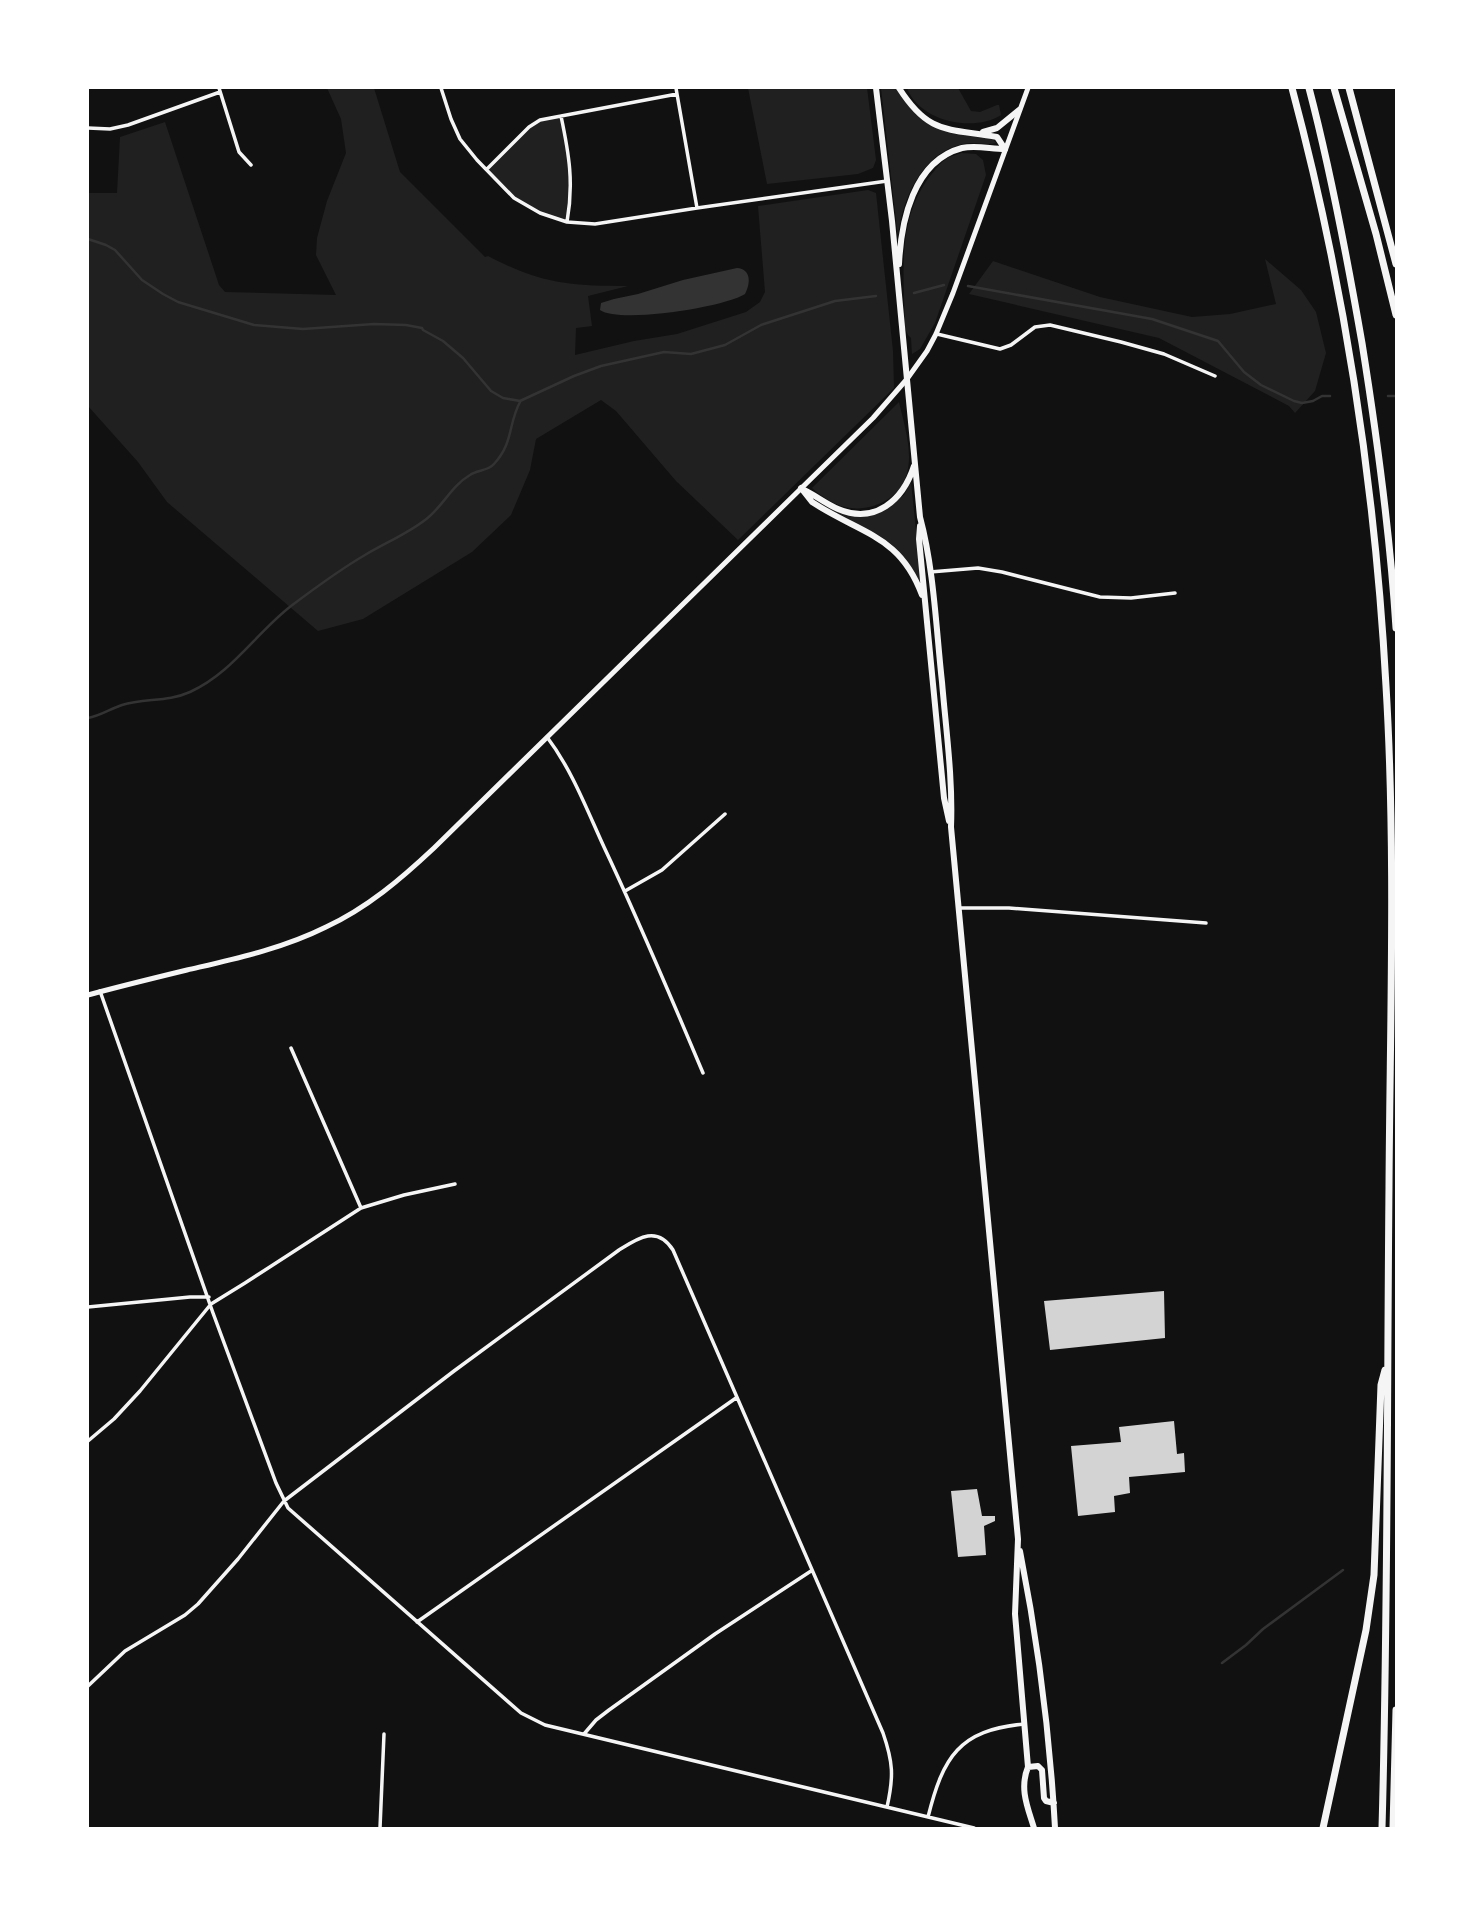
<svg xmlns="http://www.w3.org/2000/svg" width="1484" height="1916" font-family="Quicksand,sans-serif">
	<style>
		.green { fill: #202020 }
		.water { fill: #333 }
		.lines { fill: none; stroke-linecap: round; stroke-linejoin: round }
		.stream { stroke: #333; stroke-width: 2.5 }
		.building { fill: #d3d3d3 }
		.minor { stroke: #f5f5f5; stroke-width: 3.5 }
		.secondary { stroke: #f5f5f5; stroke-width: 5 }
		.primary { stroke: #f5f5f5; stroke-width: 6 }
		.motorway { stroke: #f5f5f5; stroke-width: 7 }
	</style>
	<rect width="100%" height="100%" fill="#111"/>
	<path class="green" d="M327,88H374L400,172L485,257L488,256C541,284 570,286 628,286L588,296L592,326L576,328L575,355L634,341L677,334L746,312L760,302L765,292L758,206L868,190L876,193L893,351L894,388L738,540L676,481L616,411L601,400L536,439L530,470L511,515L472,552L363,619L318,631L167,502L138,462L88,406V193H117L120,137L165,122L219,285L225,292L336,295L316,255L317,238L327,201L346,153L341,119Z
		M748,88H867L876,160L873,168L858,174L767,184Z
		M881,88H896C925,133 943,130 992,138L996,143C986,146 974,141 963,144C922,152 901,201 898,238Z
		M907,88H958L971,111L980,112L997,105H999L1001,115C973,133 919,121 907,88Z
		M561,116L571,170L567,222L540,213L514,198L486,169L536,122Z
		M961,153L976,154L983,160L986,175L935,323L920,349L912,354L911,338L908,335L905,328C904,275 896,219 931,175C935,170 940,163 946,159C950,156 957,155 961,153Z
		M1265,259L1301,290L1316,312L1326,353L1315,391L1295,413L1289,406L1159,338L969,294L993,261L1100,297L1192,317L1230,314L1276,304Z
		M899,402C904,424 913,451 907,473C901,499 870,513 845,507C833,504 821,496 812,488Z
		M911,482L922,589C903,537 868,532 825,506L849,515L888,507L904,495Z"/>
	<path class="water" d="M737,268C751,269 751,283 745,294C725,307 620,324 600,310L601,303L614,299L638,294L683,280Z"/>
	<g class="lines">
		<path class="stream" d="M88,239L106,245L115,250L142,280L163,294L178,302L254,325L303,329L374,324L406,325L422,328L423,330L443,341L463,358L491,391L503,398L520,401L574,376L601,366L664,352L691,354L725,345L761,325L835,301L876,296
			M968,286L1152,319L1218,341L1244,372L1261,385L1294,401L1302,403L1313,401L1322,396H1330
			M914,293L944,285
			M1388,396H1396
			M88,718C100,716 110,709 122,705C144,698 168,702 190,692C232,673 255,634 291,606C315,588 339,570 365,555C385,543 407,534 425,520C442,508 451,486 470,475C477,470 488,471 494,464C514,442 508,424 520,402
			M1222,1663L1246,1645L1263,1629L1343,1570"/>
	</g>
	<path class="building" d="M1164,1291L1165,1338L1050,1350L1044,1301Z
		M1174,1421L1177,1454L1184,1453L1185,1472L1129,1477L1130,1493L1114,1496L1115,1512L1078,1516L1071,1446L1121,1442L1119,1427Z
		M977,1489L982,1516H995V1521L984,1526L986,1555L958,1557L951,1491Z"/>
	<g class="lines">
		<path class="minor" d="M219,88L239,152L251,165
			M441,88L451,119L460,139L477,160L514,198L540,213L567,222L595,224L697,208L887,181
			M676,88L677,94
			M561,116C569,154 574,183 567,222
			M88,128L110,129L128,125L220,92
			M487,169L529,127L540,120L677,94L697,208
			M937,334L1000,349L1011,345L1035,327L1050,325L1121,342L1164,354L1215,376
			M930,572L978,568L1002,572L1100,597L1131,598L1175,593
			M547,737C572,770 587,810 604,847C639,921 671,997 703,1073
			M625,891L662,870L725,814
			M960,908H1009L1206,923
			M100,991L213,1313L276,1483L288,1508L521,1713L545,1725L974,1828
			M291,1048L361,1208
			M88,1307L190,1297H209
			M88,1441L114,1419L140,1391L211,1304L245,1283L361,1208L404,1195L455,1184
			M417,1622L736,1398
			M88,1686L125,1651L185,1615L198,1604L238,1559L284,1501L454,1371L619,1250C638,1238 657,1225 673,1250L883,1733C893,1762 894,1776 887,1807
			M584,1734L596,1720L609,1710L715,1634L811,1571
			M928,1817C943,1757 959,1730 1024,1724
			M380,1828L384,1734"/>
		<path class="secondary" d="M88,995C121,986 154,978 187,970C234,959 282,949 326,927C367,908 401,879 434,848L873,418L907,379L927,351L936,334L953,293L1028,88"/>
		<path class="primary" d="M876,88L892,221L920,517C934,569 936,628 942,682C946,730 953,779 951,827L1018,1539L1015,1614L1028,1767C1019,1789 1028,1808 1034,1828
			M899,88C929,135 947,128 997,137L1005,149
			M983,132L997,128L1019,110
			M899,264C901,222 913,161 962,148C976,145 991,149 1005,149
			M801,488L812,502L820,507C866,535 901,538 922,595
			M804,490C815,495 826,504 838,509C875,525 903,500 914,466
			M920,526L919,539L944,798L949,821
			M1020,1551C1038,1642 1050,1736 1055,1828
			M1028,1767L1038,1766L1042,1770L1044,1798L1046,1801L1054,1803"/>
		<path class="motorway" d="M1292,88C1344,283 1375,483 1386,686C1396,852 1390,1020 1389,1187C1387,1401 1388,1615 1382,1828
			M1309,88C1331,172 1347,257 1362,343C1377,437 1390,532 1396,628
			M1334,88L1376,234L1396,315
			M1349,88L1396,264
			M1323,1828L1366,1630L1374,1575L1381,1385L1385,1370
			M1393,1828L1396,1710"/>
	</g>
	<rect width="1484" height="1916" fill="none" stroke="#ffffff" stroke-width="178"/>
</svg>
